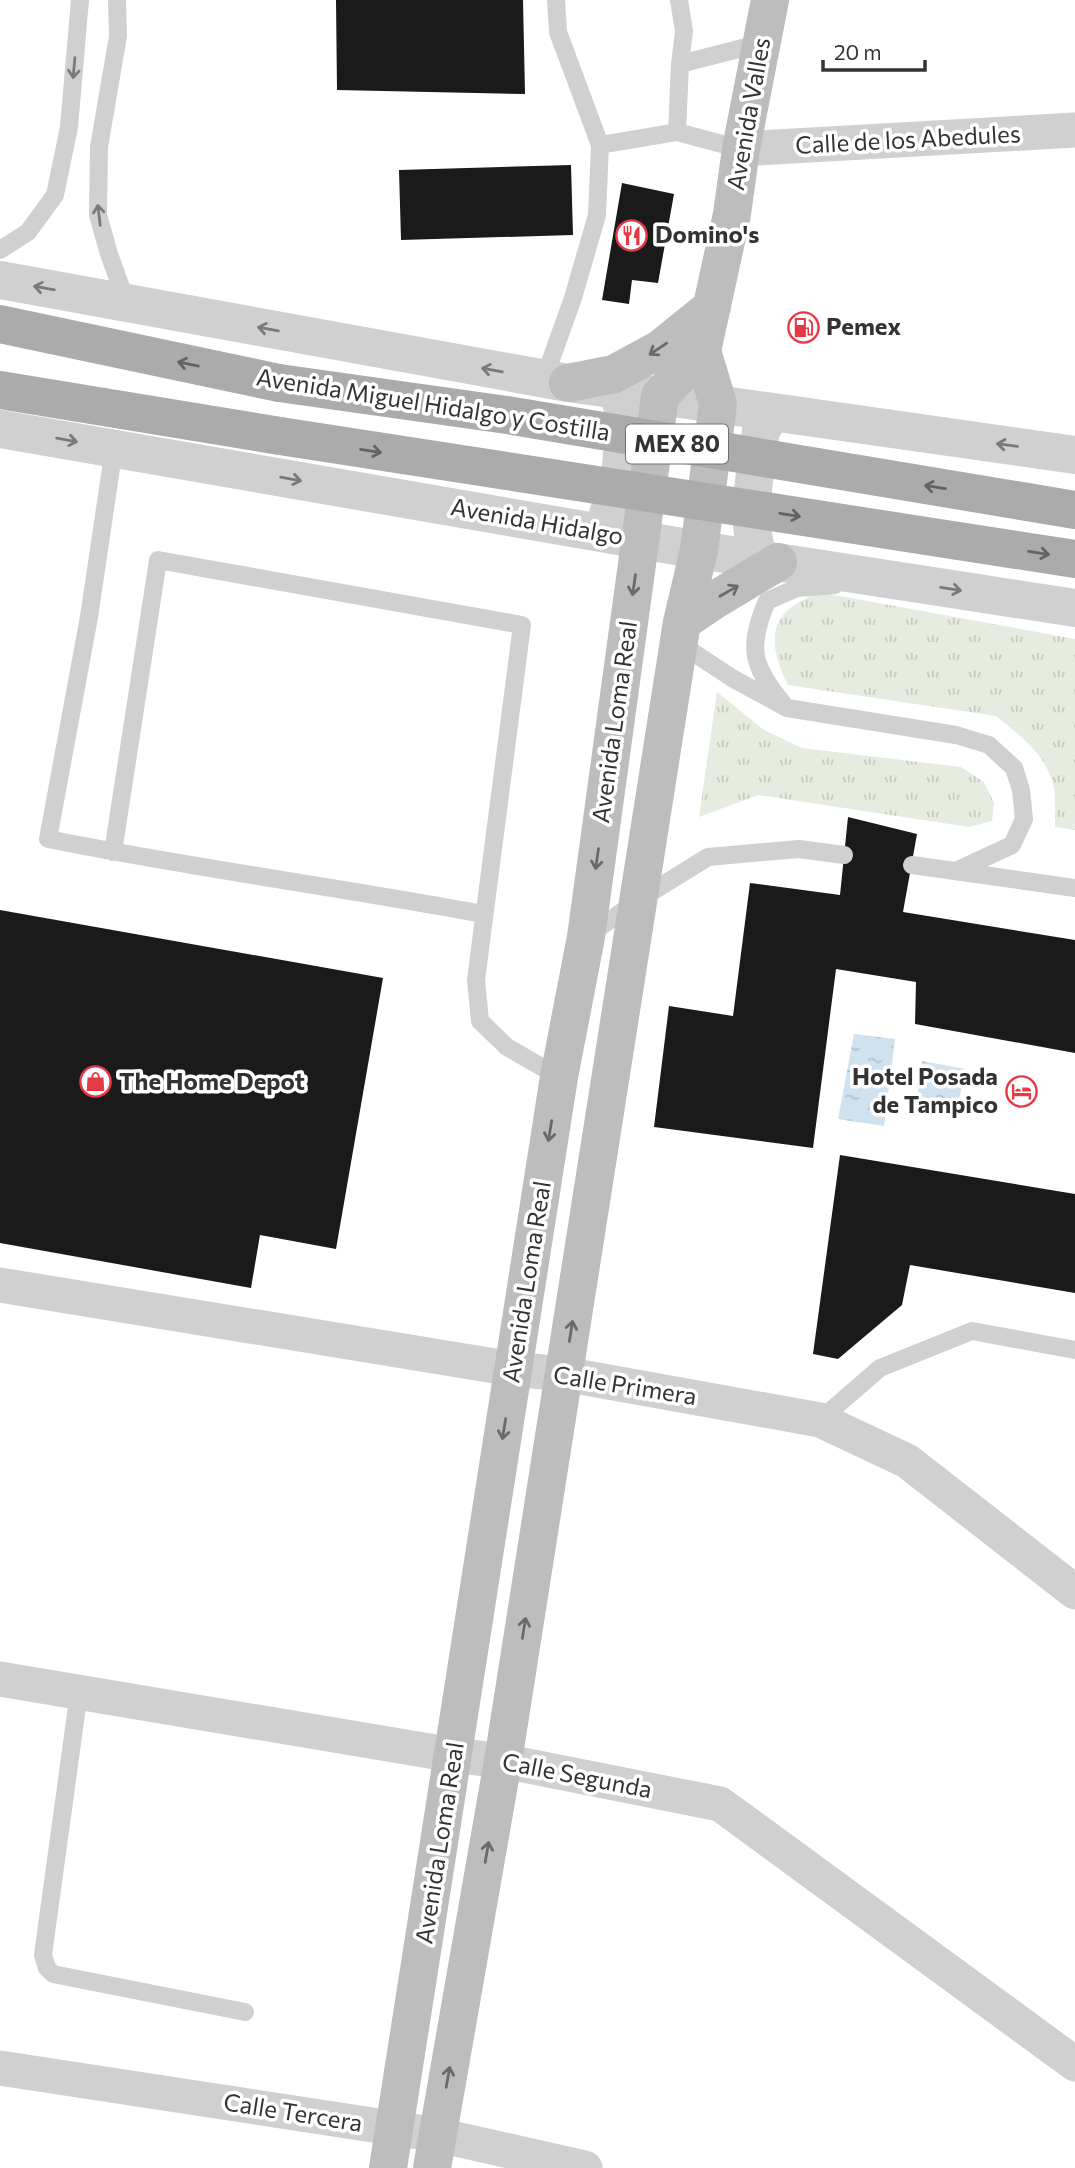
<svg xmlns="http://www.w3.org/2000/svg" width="1075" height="2168" font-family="Commissioner,sans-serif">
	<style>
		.grass { fill: url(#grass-tufts) }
		.water { fill: url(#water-ripples) }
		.building { fill: #1a1a1a }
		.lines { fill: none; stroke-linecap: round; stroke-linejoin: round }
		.service { stroke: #d0d0d0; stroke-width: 18 }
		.minor { stroke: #d0d0d0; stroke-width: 35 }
		.tertiary { stroke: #d0d0d0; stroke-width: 38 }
		.secondary { stroke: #bdbdbd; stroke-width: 38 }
		.primary { stroke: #ababab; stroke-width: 38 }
		.primary-bridge { stroke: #ababab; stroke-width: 38 }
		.oneway { stroke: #7a7a7a }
		.oneway2 { stroke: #6a6a6a }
		.oneway3 { stroke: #636363 }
		.labels { text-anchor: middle; stroke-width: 7; stroke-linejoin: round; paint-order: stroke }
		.shield { fill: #fff; stroke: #707070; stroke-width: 2 }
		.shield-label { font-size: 23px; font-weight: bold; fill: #333 }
		.street-label { font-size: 24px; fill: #333; stroke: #fff }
		.poi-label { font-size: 24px; font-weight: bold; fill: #333; stroke: #fff; text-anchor: start }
	</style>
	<defs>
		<pattern id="grass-tufts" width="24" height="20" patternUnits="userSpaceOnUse" patternTransform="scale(1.75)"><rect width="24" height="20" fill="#e6ecdf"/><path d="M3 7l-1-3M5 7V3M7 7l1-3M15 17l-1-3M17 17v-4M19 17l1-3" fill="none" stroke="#c6cbc0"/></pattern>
		<pattern id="water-ripples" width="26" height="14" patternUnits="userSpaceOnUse" patternTransform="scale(1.75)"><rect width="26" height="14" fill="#cfe2ee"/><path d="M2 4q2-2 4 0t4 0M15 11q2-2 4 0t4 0" fill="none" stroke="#b2c2cd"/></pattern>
	</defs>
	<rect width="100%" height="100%" fill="#fff"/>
	<path class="grass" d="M818,592L1075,639V830L1055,827C1055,815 1056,801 1054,788C1047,755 1021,736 996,716L788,685C777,664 766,632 785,613C793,604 808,598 818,592Z
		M717,692L764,730L802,748L961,767L984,782L994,803L992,821L969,827L758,795L699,817Z"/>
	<path class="water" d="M854,1034L895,1039L884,1126L838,1119Z
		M922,1061L965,1069L958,1106L917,1099Z"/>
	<path class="building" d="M336,0H523L525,94L337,90Z
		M571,165L573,235L401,240L399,170Z
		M622,183L674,194L658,283L632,280L629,304L602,300Z
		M848,817L917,834L903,912L1075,940V1053L915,1024L916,982L836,969L813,1148L654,1127L669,1006L733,1016L750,883L840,895Z
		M0,910L383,978L336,1249L260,1235L251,1288L0,1243Z
		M840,1155L1075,1194V1293L910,1265L902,1305L838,1359L813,1354Z"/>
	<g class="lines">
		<path class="service" d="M117,0L118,36L99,147L98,215L109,254L127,304
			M556,0L558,32L600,145
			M679,0L684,31L680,64
			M677,132L741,149
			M0,250L28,232L55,195L69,127L80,0
			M544,379L573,298L597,215L600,145L677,132L680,64L762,43
			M114,448L89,617L48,839C192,868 338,887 483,914
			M679,643L732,678L787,708L956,735L989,745L1014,768L1021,790L1024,819L1012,845L956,871
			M782,702C751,665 748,646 767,601L797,588L835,585
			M113,852L158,560L522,625L476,980L480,1021L507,1047L559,1077
			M912,865L1075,888
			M589,935L637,901L708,857L799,849L844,855
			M820,1420L880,1368L972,1331L1075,1350
			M79,1692L43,1955L47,1968L53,1974L245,2012"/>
		<path class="minor" d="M741,149L1075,130
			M0,1285L513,1369L564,1374L820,1420L907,1461L1075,1592
			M0,1679L453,1755L503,1761L720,1804L1075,2064
			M0,2068L438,2135L585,2168"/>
		<path class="tertiary" d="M0,280L568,383L1075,455
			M0,429L699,550L1075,608
			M607,518L621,468L625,411L621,403
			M759,559C744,519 756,471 761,430L765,424"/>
		<path class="secondary" d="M568,383L614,374L660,349L712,307
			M682,622L713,601L778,562
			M388,2168L559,1077L586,937L660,396L702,351
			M432,2168L503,1761L682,622L699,550L718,404L702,351L732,214L741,149L770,0"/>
		<path class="primary" d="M0,324L279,383
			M0,390L280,436"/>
		<path class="primary-bridge" d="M279,383L507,415L1075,510
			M280,436L1075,559"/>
	</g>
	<defs><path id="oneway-shaft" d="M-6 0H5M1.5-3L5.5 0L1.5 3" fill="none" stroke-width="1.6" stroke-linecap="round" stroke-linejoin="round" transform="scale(1.75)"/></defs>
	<g class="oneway">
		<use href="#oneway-shaft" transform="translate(74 68) rotate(95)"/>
		<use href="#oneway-shaft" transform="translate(99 215) rotate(-97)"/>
		<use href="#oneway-shaft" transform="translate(44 288) rotate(-170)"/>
		<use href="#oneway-shaft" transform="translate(268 329) rotate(-170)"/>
		<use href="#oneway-shaft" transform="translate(492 370) rotate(-170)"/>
		<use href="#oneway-shaft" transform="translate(67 440) rotate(10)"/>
		<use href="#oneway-shaft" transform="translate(1007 445) rotate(-172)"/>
		<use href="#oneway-shaft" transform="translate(291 479) rotate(10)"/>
		<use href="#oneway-shaft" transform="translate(951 589) rotate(9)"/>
	</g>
	<g class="oneway2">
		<use href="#oneway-shaft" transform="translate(658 349) rotate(146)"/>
		<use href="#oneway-shaft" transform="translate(634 585) rotate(98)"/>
		<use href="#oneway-shaft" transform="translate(729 591) rotate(-30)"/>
		<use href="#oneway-shaft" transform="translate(597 859) rotate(98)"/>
		<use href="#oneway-shaft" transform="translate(550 1131) rotate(99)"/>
		<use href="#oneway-shaft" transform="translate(571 1331) rotate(-81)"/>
		<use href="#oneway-shaft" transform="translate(504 1429) rotate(99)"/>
		<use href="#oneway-shaft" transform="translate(524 1628) rotate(-81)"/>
		<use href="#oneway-shaft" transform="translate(487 1852) rotate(-80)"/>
		<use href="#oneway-shaft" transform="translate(448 2077) rotate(-80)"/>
	</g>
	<g class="oneway3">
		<use href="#oneway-shaft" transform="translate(188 364) rotate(-168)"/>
		<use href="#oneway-shaft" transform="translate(371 451) rotate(9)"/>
		<use href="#oneway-shaft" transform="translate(935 487) rotate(-171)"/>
		<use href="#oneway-shaft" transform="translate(790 515) rotate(9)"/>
		<use href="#oneway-shaft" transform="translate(1039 553) rotate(9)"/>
	</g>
	<defs>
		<symbol id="restaurant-ring" viewBox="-11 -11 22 22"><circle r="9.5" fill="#fff" stroke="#e63946" stroke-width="1.5"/><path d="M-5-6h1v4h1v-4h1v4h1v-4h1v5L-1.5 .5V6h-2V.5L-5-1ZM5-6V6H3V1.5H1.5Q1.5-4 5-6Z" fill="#e63946"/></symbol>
		<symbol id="fuel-ring" viewBox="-11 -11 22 22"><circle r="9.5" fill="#fff" stroke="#e63946" stroke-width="1.5"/><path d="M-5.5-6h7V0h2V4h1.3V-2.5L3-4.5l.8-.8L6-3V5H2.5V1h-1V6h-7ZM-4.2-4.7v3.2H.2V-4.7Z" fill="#e63946"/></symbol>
		<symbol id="shop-ring" viewBox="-11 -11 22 22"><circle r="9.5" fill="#fff" stroke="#e63946" stroke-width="1.5"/><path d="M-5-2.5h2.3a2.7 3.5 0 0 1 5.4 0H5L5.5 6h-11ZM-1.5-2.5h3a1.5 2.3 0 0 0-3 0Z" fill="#e63946"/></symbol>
		<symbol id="hotel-ring" viewBox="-11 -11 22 22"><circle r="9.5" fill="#fff" stroke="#e63946" stroke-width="1.5"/><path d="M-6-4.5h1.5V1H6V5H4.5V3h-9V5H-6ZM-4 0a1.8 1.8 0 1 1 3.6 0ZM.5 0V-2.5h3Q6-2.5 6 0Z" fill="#e63946"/></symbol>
	</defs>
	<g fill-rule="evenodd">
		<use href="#restaurant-ring" x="614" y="218" width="35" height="35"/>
		<use href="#fuel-ring" x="786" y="310" width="35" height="35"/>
		<use href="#shop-ring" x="78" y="1064" width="35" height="35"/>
		<use href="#hotel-ring" x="1004" y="1074" width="35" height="35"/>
	</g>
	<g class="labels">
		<rect class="shield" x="626" y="424.5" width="102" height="39" rx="5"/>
		<g class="shield-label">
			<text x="677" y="452">MEX 80</text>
		</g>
		<g class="street-label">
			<text transform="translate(749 114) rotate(-80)" y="8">Avenida Valles</text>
			<text transform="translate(908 140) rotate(-3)" y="8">Calle de los Abedules</text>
			<text transform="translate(433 405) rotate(9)" y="8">Avenida Miguel Hidalgo y Costilla</text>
			<text transform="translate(537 522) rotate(10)" y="8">Avenida Hidalgo</text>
			<text transform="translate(615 722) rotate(-82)" y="8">Avenida Loma Real</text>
			<text transform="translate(527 1282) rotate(-81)" y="8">Avenida Loma Real</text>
			<text transform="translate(625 1386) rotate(9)" y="8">Calle Primera</text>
			<text transform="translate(577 1776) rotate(11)" y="8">Calle Segunda</text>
			<text transform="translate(440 1843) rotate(-81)" y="8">Avenida Loma Real</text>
			<text transform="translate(293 2113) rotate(9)" y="8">Calle Tercera</text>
		</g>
		<g class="poi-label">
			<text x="655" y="243">Domino's</text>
			<text x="826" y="335">Pemex</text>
			<text x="998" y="1085" text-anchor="end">Hotel Posada<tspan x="998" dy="28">de Tampico</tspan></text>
			<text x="119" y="1090">The Home Depot</text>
		</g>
	</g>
	<path d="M823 60v10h102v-10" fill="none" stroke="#333333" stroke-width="3.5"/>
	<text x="834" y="60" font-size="21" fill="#333333" stroke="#ffffff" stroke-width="5" paint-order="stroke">20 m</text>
</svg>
